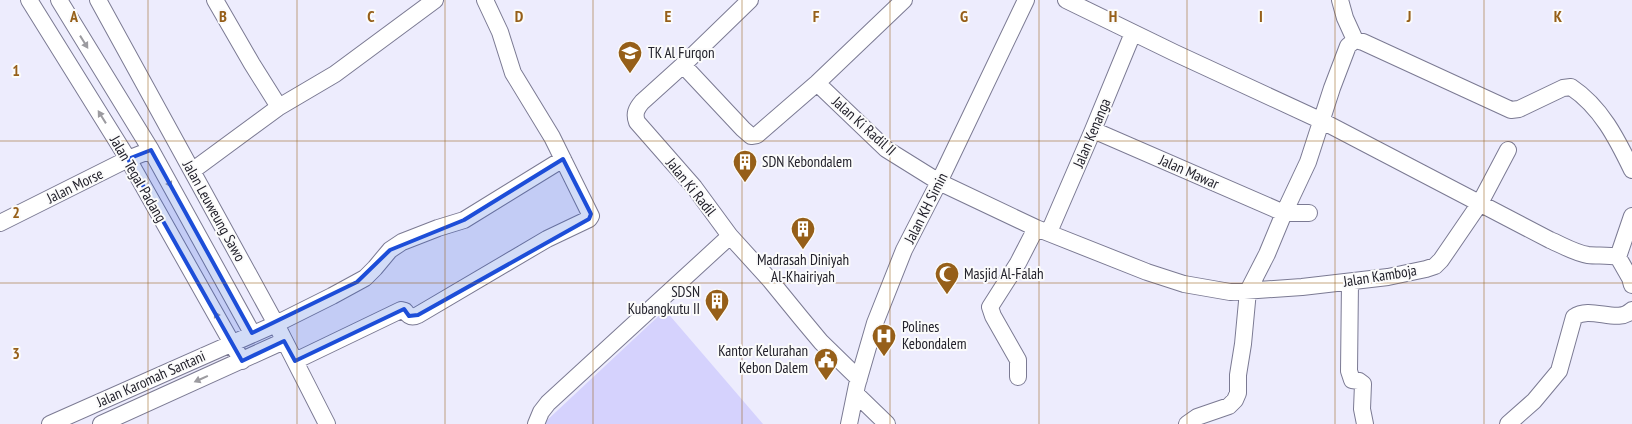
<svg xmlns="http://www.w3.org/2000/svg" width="1632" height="424" font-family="'PT Sans Narrow',sans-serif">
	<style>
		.green { fill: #d5d2fd }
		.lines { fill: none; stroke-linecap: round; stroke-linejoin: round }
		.minor-casing { stroke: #7b7a93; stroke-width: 18 }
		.minor { stroke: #fff; stroke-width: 16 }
		.oneway { fill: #9c9ba0 }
		.marked { fill: #1d4ed8; fill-opacity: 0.2; stroke: #1d4ed8; stroke-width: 4; stroke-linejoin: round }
		.grid { fill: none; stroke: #965f19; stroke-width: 1; stroke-opacity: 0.55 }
		.labels { text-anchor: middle; stroke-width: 4; stroke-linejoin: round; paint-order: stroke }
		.poi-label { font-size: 15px; fill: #22212b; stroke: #fbfbfb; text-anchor: start }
		.street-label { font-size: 15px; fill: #22212b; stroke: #fbfbfb }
		.grid-label { font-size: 16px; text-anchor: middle; font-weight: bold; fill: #965f19; stroke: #fbfbfb; stroke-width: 4; stroke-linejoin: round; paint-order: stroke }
	</style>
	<rect width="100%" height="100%" fill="#edecfd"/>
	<path class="green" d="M665,310L763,424H543Z"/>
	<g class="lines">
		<defs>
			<path id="minor" d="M29,0L128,159L242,361
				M59,0L151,150L252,333
				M98,0L276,324L327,424
				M750,0L683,65L642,102C636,109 634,114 637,122L694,187L730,236L770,280L801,318L821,342L859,379
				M1066,0L1175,53L1322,121L1550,240C1562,245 1575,253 1588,255C1597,256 1608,255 1618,257L1632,216
				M1340,0L1345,18L1355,40
				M683,65L743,129L751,136L757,135L817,83L904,0
				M817,83L886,149L939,182L1036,228L1147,272L1184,284L1230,292L1302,287L1388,277L1426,269L1435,266L1441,260L1480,203L1508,150
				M279,107L335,74L435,0
				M1093,130L1284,213H1309
				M192,171L279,107L252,64L215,0
				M0,223L128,159L151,150
				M1049,232L1093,130L1133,33
				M1618,257L1630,278L1632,285
				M1350,282L1349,371L1352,380L1359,381L1363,384L1362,409L1365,424
				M295,361L401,310L405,311C409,317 412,318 418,315L547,239L589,219L591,216L552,137L513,73L500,32L485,0
				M1018,377V360L993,316L990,307L1018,263L1036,228
				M856,394L887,424
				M50,424L276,324L332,296L365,278L375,268L390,250L402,242L438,228L464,220L563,159
				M101,424L284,341
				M536,424L541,412L548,403L730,236
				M849,424L857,385L875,323L904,250L939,182L1026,0
				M1187,424L1197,417L1229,406L1235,400L1238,393V375L1243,344L1248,291L1267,254L1284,213L1308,162L1332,88L1348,46L1355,40L1363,42L1511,110L1519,109L1563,88L1571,87C1601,107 1617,139 1632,170
				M1508,424L1534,401L1559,371L1574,317C1591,305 1618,325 1632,310"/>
		</defs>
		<use href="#minor" class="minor-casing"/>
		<use href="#minor" class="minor"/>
	</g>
	<defs><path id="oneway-solid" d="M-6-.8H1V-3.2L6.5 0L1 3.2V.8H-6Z" transform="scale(1.25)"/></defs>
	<g class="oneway">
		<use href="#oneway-solid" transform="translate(84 42) rotate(58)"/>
		<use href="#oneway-solid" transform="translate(102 117) rotate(-122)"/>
		<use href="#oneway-solid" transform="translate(168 181) rotate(61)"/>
		<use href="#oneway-solid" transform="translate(218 318) rotate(-119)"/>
		<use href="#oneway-solid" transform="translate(201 379) rotate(156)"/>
	</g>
	<path class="marked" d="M151,150L252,333L357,282L390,250L464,220L563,159L591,214L589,219L418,315L409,316L404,309L295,361L284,341L242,361L128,159Z"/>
	<path class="grid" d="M148,0V424M297,0V424M445,0V424M593,0V424M742,0V424M890,0V424M1039,0V424M1187,0V424M1335,0V424M1484,0V424M0,141H1632M0,283H1632"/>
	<defs>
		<symbol id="school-pin" viewBox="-11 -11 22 30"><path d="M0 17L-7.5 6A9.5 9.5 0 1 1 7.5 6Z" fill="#965f19" stroke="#fbfbfb"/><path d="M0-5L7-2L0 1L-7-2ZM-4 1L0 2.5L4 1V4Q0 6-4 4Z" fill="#fff"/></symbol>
		<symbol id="building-pin" viewBox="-11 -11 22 30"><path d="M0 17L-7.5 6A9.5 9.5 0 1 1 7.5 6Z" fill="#965f19" stroke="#fbfbfb"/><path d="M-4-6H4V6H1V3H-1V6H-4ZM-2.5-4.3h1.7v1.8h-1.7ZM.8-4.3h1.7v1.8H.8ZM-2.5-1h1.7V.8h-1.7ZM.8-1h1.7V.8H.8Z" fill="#fff"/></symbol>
		<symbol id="mosque-pin" viewBox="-11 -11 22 30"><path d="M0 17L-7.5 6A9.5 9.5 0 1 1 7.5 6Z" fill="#965f19" stroke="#fbfbfb"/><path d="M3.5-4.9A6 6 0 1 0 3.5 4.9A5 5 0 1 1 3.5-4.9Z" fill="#fff"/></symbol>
		<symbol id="hospital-pin" viewBox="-11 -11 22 30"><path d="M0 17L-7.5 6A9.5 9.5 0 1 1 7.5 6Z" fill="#965f19" stroke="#fbfbfb"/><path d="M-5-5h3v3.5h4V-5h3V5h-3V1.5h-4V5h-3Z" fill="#fff"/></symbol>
		<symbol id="civic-pin" viewBox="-11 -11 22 30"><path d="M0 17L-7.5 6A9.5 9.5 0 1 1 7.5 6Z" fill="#965f19" stroke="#fbfbfb"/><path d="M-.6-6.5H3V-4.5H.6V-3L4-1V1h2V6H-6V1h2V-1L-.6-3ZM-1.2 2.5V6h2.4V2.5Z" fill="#fff"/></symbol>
	</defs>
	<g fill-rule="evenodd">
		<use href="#school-pin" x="616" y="39" width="28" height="38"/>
		<use href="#building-pin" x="731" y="148" width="28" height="38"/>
		<use href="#building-pin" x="789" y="215" width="28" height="38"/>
		<use href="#mosque-pin" x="933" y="260" width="28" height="38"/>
		<use href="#building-pin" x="703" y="287" width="28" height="38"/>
		<use href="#hospital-pin" x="870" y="322" width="28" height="38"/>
		<use href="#civic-pin" x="812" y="346" width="28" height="38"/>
	</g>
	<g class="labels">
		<g class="poi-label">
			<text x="648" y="58">TK Al Furqon</text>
			<text x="762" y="167">SDN Kebondalem</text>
			<text x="803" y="265" text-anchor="middle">Madrasah Diniyah<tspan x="803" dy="17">Al-Khairiyah</tspan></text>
			<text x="964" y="279">Masjid Al-Falah</text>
			<text x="700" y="297" text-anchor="end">SDSN<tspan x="700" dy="17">Kubangkutu II</tspan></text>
			<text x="902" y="332">Polines<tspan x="902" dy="17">Kebondalem</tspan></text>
			<text x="808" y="356" text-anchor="end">Kantor Kelurahan<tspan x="808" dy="17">Kebon Dalem</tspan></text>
		</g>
		<g class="street-label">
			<text transform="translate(864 126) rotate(42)" y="5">Jalan Ki Radil II</text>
			<text transform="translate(1092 133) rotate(-67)" y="5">Jalan Kenanga</text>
			<text transform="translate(1189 172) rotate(24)" y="5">Jalan Mawar</text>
			<text transform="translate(138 179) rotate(60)" y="5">Jalan Tegal Padang</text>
			<text transform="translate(75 186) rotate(-26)" y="5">Jalan Morse</text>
			<text transform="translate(691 187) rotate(51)" y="5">Jalan Ki Radil</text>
			<text transform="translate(926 208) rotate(-63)" y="5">Jalan KH Simin</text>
			<text transform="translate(214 211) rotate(61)" y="5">Jalan Leuweung Sawo</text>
			<text transform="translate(1380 276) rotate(-9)" y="5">Jalan Kamboja</text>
			<text transform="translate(151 379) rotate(-24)" y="5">Jalan Karomah Santani</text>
		</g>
	</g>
	<g class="grid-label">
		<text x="74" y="22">A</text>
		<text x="223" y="22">B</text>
		<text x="371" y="22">C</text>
		<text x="519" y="22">D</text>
		<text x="668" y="22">E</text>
		<text x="816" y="22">F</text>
		<text x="964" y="22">G</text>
		<text x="1113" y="22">H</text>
		<text x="1261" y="22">I</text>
		<text x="1409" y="22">J</text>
		<text x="1558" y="22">K</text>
		<text x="16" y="76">1</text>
		<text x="16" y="218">2</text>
		<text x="16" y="359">3</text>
	</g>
</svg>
